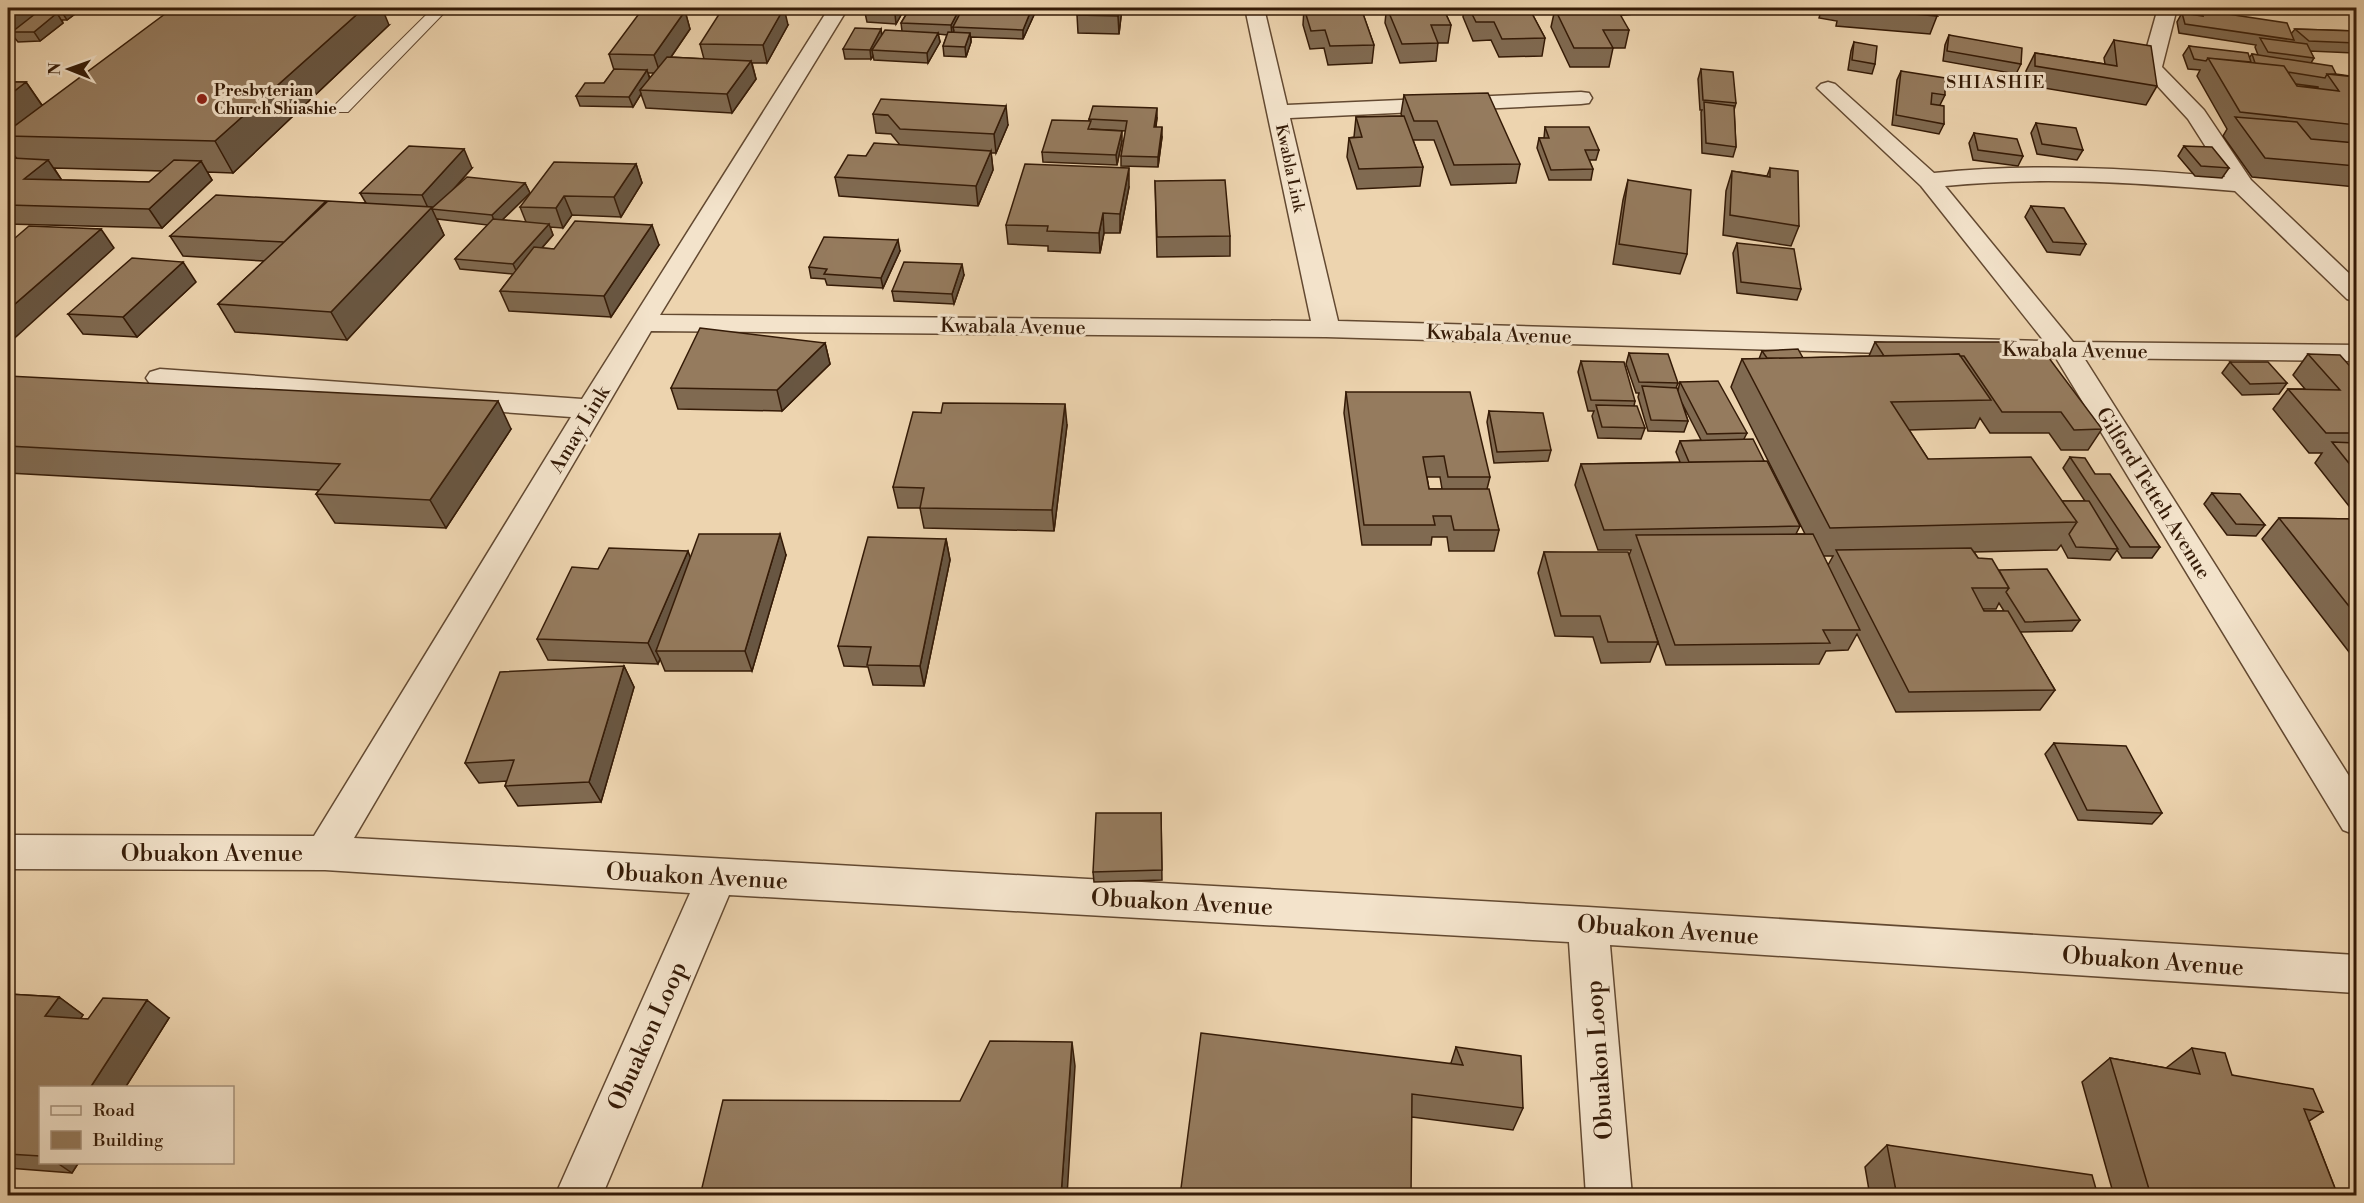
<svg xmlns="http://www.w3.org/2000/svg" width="2364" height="1203" font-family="'Libre Bodoni',serif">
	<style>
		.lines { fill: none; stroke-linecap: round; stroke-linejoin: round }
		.service-casing { stroke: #634931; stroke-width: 2 }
		.minor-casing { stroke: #634931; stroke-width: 3 }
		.secondary-casing { stroke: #351b07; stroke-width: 3 }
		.service { fill: #f3e3cb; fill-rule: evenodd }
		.minor { fill: #f3e3cb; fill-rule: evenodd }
		.secondary { fill: #f3e3cb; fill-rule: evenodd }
		.wall { fill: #806a51; stroke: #351b07; stroke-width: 1.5; fill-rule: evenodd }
		.shaded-wall { fill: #685642; stroke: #351b07; stroke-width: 1.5 }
		.building { fill: #957b5e; stroke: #351b07; stroke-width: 1.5 }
		.poi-dot { fill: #8f2418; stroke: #f3e3cb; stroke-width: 2 }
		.labels { text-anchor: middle; stroke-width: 6; stroke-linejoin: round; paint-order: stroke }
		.far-poi-label { font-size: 16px; font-weight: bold; fill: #351b07; stroke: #f3e3cb; text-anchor: start }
		.far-street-label { font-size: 16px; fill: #351b07; stroke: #f3e3cb }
		.far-neighbourhood-label { font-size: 18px; letter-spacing: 1.5px; fill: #351b07; stroke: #f3e3cb }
		.street-label { font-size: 20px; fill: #351b07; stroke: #f3e3cb }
		.near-street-label { font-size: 24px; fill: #351b07; stroke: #f3e3cb }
	</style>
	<rect width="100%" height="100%" fill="#edd4af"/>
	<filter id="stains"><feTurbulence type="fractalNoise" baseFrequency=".00333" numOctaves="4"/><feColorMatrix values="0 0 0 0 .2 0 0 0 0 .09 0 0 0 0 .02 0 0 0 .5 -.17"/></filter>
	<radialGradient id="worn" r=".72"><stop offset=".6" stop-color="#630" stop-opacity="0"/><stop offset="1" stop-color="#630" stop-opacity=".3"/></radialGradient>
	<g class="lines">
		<defs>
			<path id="service" d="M427,8H441L443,14L348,112H336L334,108L336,104L428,13Z"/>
			<path id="minor" d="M829,8H848L660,315L1311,321L1245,8H1264L1287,105L1581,92L1589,93L1592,98L1589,103L1581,104L1290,118L1338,321L2044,341L1921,186L1817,88L1821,84L1828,82L1835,84L1934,173C2031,163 2128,168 2225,177L2188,119L2141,68L2158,8H2177L2162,67L2204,110L2251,180L2356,280V302L2347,299L2235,191C2139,183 2042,176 1945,186L2073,342L2356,345V361L2084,358L2356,787V835L2343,830L2056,358L1326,337L651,331L354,838L1588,907L2356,955V993L1610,945L1632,1196H1586L1569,942L729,895L602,1196H555L690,893L325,870L8,869V835L314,836L571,417L160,387L150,384L146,378L150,372L160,369L582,399Z
				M1566,8H1641L1638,12C1617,17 1590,17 1569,12Z"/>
			<path id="secondary" d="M2342,8H2356V16L2345,12Z"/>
		</defs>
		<use href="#service" class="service-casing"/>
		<use href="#minor" class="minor-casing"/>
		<use href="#secondary" class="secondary-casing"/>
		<use href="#service" class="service"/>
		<use href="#minor" class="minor"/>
		<use href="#secondary" class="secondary"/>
	</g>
	<path class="wall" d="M8,8H83L67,20H62L63,23L40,41L18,42L14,37L8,42Z
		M662,8H723L717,14L663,8Z
		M905,8L896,24L867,22L865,13Z
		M910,8H1033L1034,15L1023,39L971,37V42L966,57L944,56L943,46L947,35L938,34L940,42L928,63L874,60L873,56L871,59H845L843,49L881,29L882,35L902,31L901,23Z
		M1122,8L1119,34L1078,33L1077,15Z
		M1304,8H1443L1451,25L1448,43H1438L1436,61L1400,63L1385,23L1386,13L1363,14L1374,45L1372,63L1328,65L1324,48L1310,49L1303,25Z
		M1464,8H1529L1545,38L1542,56L1499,57L1491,40L1473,41L1463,17Z
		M1822,8H1927L1937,16L1930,34L1836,26L1837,21L1819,18Z
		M1958,8H1975L1974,10Z
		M1555,9L1629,30L1625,48H1613L1609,67H1570L1551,27Z
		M2201,10L2291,34L2295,29L2356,31V56L2354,53L2310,51L2314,58L2311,63L2336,74L2356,77V187L2252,177L2223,136L2227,129L2197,76L2200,70L2188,69L2183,55L2189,46L2249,58L2252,54L2258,55L2255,47L2256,45L2179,33L2177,22L2182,13L2199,15ZM2296,84L2318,87V88L2297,86Z
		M685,11L690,29L671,57L704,59L700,44L788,25L767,63H752L756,79L732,113L646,108L641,94L633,107L580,106L576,96L604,83L614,70L609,54ZM648,73H654L650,78Z
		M389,25L233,173L207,172L212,180L162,228L8,224V162L17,159L8,146V79L10,82H26L42,105ZM54,168L162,171L149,182L60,180L61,179Z
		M1949,35L2021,64L2016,74L1943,61L1945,45Z
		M2114,40L2157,86L2146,105L2026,85V71L2035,53L2105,64L2104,58Z
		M1854,42L1875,64L1872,74L1848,70L1851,51Z
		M2356,56V71L2350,66Z
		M1701,69L1736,103L1734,110L1736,147L1733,157L1702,153L1701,112L1702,110H1700L1698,79Z
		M1901,71L1945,95L1940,105L1944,124L1939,134L1892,125L1897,80Z
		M1404,95L1520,164L1516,183L1451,185L1434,140H1413L1423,167L1420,186L1357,189L1347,157L1349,138L1354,137L1356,117L1402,116L1401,114Z
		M873,114L1008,125L996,153H991L993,170L978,206L839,196L835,177L866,156L900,145L891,134L876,133Z
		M1157,118L1156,127L1162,137L1158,167L1121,166V156L1126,131L1091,129L1122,141L1117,165L1043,162L1042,152L1089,121V119Z
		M2036,123L2083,150L2077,160L2037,154L2031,133Z
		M1545,127L1599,150L1596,160H1589L1593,169L1591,180H1549L1537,148L1539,138H1544Z
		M1974,133L2023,156L2018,166L1973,160L1969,143Z
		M2184,146L2229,168L2222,178L2195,176L2178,156Z
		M636,164L642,183L621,217L572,215L563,228L550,227L553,235L542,248L554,249L659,245L611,317L509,311L500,291L513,274L460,269L455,259L488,225L437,219L444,235L347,340L235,332L218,304L264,261L183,256L170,236L327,202L366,203L360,193L472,168L457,185L525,183L530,193L502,220L526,222L520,207Z
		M1770,168L1799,226L1791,246L1723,235L1726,191L1732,171L1767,176Z
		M1628,180L1687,254L1680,274L1613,264L1623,200Z
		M1155,181L1230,236V256L1157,257Z
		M1129,187L1120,233H1104L1100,253L1048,251V246L1008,244L1006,225Z
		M2031,206L2086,244L2080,255L2047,252L2025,217Z
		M1737,243L1801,289L1797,300L1737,293L1733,253Z
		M900,251L883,288L827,285L825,279L811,278L809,267Z
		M964,275L954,304L894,301L892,291Z
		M196,282L137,337L83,334L68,314Z
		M1875,342L2006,350L2102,429L2088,450H2061L2049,433H1990L1980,418L1975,428L1909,430L1928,459L2062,501H2085L2063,468L2070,457L2095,474L2160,547L2152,558H2122L2117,550L2110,560L2068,558L2061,545L2057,550L1974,552L1978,558L2080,620L2072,631L2020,632L2055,690L2040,710L1896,712L1857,634L1848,650L1826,651L1819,664L1666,665L1644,601L1658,642L1650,662L1601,663L1593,637L1555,636L1538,573L1544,552L1629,555L1631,550H1598L1575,485L1581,464L1680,462L1676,452L1680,441L1701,440L1682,403L1688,421L1684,432L1648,431L1638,397L1639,393H1636L1626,364L1629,353L1678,383L1676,388L1678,390L1680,382L1747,433L1744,439L1800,526L1796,534H1805L1731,387L1742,359H1759L1762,351L1803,358L1869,356ZM1823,556H1833L1828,565ZM1999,603L2004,611H1984L1983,609H1996Z
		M825,343L830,364L782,411L678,409L671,388Z
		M2308,354L2350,367L2356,359V515L2315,463L2322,453H2309L2273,409L2288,389H2305L2293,375Z
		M1581,361L1635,401L1634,406L1645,428L1641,439L1598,438L1592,416L1594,411H1588L1578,372Z
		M2230,362L2287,383L2279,394L2242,395L2222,373Z
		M8,376L511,429L446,528L335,523L316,494L319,490L8,473Z
		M1346,392L1490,477L1487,489L1499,530L1494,551H1449L1447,537H1432L1431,545H1362L1344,413ZM1427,477H1440L1442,489H1429Z
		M1489,411L1551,450L1548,461L1494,463L1487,422Z
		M941,413L1067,425L1054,531L924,528L920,508H898L893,487Z
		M2212,493L2265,525L2256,536L2227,535L2204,504Z
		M2279,518L2356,519V661L2262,539Z
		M946,539L950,560L924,686L873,685L868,667L844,666L838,646Z
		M786,555L752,671H665L660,659L658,664L548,660L537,639L598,569L690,557Z
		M624,666L634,687L601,802L518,806L505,786L507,781L479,783L465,763Z
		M2054,743L2162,813L2152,824L2078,820L2045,754Z
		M1161,813L1162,880L1094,882L1093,872Z
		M8,994L59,997L83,1015L80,1019H88L169,1018L125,1088H40V1162H79L72,1173L8,1168Z
		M1456,1047L1523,1108L1513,1130L1412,1117L1180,1196L1451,1063Z
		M2192,1048L2232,1075L2323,1112L2309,1121L2338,1196H2114L2082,1082L2110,1058L2166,1068Z
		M1887,1145L2098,1196H1870L1865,1167Z"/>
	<path class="shaded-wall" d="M8,8H53L41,11L44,15L12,32L14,37L8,42Z
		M65,8H83L67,20L61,11Z
		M364,8H382L389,25L233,173L215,141Z
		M715,8H723L717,14Z
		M784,8L788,25L767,63L763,45Z
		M898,8H905L896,24L895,14Z
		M960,8H964L953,27L954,31L952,35L951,25Z
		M1032,8H1033L1034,15L1023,39V30Z
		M1119,8H1122L1119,34L1118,16Z
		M685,11L690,29L660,73L654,55Z
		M57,13L63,23L40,41L34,32Z
		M881,29L882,38L872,50L873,56L871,59L870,50Z
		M938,33L940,42L928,63L927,53Z
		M970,33L971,42L966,57L965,47Z
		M751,61L756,79L732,113L727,94Z
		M647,70L650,80L640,90L641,94L633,107L629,97Z
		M26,82L43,107L8,136V96Z
		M1006,106L1008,125L996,153L994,134Z
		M1157,108V118L1154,137V127Z
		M1162,127V137L1158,167V157Z
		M1122,131V141L1117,165L1116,155Z
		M464,149L472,168L436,209H432L444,235L347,340L331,312L429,210L422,195Z
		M991,151L993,170L978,206L976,186Z
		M48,160L61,179L37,198L24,179Z
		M201,161L212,180L162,228L149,209Z
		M636,164L642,183L621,217L614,197Z
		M1129,168V187L1120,233V214Z
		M525,183L530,193L496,226L492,215Z
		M564,196L572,215L563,228L556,208Z
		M1103,213L1104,233L1100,253L1099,233Z
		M549,224L553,235L518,275L513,264Z
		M652,225L659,245L611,317L604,296Z
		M101,229L114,248L8,344V310Z
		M898,240L900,251L883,288L881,278Z
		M183,262L196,282L137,337L123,317Z
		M962,264L964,275L954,304L952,294Z
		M825,343L830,364L782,411L777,390Z
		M498,401L511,429L446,528L430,500Z
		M1065,404L1067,425L1054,531L1052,510Z
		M780,534L786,555L752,671L745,651Z
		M946,539L950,560L924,686L920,666Z
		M688,551L696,572L656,651L660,659L658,664L648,643Z
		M624,666L634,687L601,802L589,782Z
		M59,997L83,1015L70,1034L45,1016Z
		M147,1000L169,1018L125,1088H90Z
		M1072,1042L1075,1066L1067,1196H1061Z
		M56,1162H79L72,1173Z"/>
	<path class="building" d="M45,8H65L61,11H41Z
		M173,8H364L215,141L8,136V131Z
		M723,8H784L763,45L700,44Z
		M869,8H898L895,14L865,13Z
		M910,8H960L951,25L901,23Z
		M963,8H1032L1023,30L953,27Z
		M1078,8H1119L1118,16L1077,15Z
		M1304,8H1361L1374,45L1330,46L1325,30L1311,31Z
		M1387,8H1443L1451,25H1431L1438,43L1402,44Z
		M1469,8H1529L1545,38L1502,39L1494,22H1476Z
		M1842,8H1927L1937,16Z
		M1555,9H1617L1629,30H1603L1613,48H1574Z
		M2201,10L2287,23L2294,40L2185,24L2182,13L2203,16Z
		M641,11H685L654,55L609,54Z
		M57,13L34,32H12L35,14Z
		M855,28L881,29L870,50L843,49Z
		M2295,29L2356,31V43L2309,41Z
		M885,30L938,33L927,53L872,50Z
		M948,32L970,33L965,47L943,46Z
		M1949,35L2022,48L2021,64L1947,51Z
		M2260,38L2307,44L2314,58L2268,52Z
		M2114,40L2151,46L2157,86L2035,66V53L2117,66Z
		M1854,42L1877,46L1875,64L1852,60Z
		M2189,46L2248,53L2251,62L2208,58L2206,61L2194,59Z
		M2252,54L2332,66L2336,74H2327L2325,78L2288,72L2284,66L2255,63Z
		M667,57L751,61L727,94L640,90Z
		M2208,58L2284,66L2297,86L2339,91L2327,74L2356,77V125L2240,112Z
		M614,69L647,70L629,97L576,96L585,83H604Z
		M1701,69L1733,72L1736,103L1703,100Z
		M1901,71L1945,78V95L1932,93L1931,104L1944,106V124L1896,115Z
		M8,79L10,82H26L8,96Z
		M1488,93L1520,164L1454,165L1437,121H1414L1404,95Z
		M881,99L1006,106L994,134L900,129L888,115L873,114Z
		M1704,102L1734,106L1736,147L1706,143Z
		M1093,106L1157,108L1154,127H1162L1158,157L1121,156L1127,121L1089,119Z
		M1404,116L1423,167L1359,169L1349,138L1362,137L1356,117Z
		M2235,117L2297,122L2311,139L2356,143V166L2265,158Z
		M1052,120L1091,121L1088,129L1122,131L1116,155L1042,152Z
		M2036,123L2076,128L2083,150L2042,144Z
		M1545,127H1589L1599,150H1585L1593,169L1551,170L1539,138H1549Z
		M1974,133L2017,139L2023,156L1978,150Z
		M874,143L991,151L976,186L835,177L848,155L866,156Z
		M409,146L464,149L422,195L360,193Z
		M2184,146L2212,147L2229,168L2201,166Z
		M12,158L48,160L24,179L149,182L174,160L201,161L149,209L8,205V162Z
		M554,162L636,164L614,197L564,196L556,208L520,207Z
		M1025,164L1129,168L1120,214L1103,213L1099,233L1047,231L1048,226L1006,225Z
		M1770,168L1798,171L1799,226L1730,215L1732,171L1770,177Z
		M467,177L525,183L492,215L431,209Z
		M1225,180L1230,236L1157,237L1155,181Z
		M1628,180L1691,190L1687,254L1619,244Z
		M216,195L326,201L284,242L170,236Z
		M328,201L432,207L331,312L218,304Z
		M2031,206L2064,208L2086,244L2053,242Z
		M493,219L549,224L513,264L455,259Z
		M575,221L652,225L604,296L500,291L534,247L554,249Z
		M29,226L101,229L8,310V244Z
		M824,237L898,240L881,278L824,274L827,269L809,267Z
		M1737,243L1794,249L1801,289L1741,282Z
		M132,258L183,262L123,317L68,314Z
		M904,262L962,264L952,294L892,291Z
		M700,328L825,343L777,390L671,388Z
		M1875,342H2005L2006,350H2043L2102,429L2074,430L2061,412H2002L1964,356H1960L1959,354L1884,356Z
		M1798,349L1803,358H1767L1762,351Z
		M1629,353L1668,354L1678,383L1639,382Z
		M1959,354L1991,400L1891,402L1928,459L2031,457L2077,522L1830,528L1742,359Z
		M2308,354L2340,355L2356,373V433H2326L2288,389L2340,390Z
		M1581,361L1624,362L1635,401L1591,400Z
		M2230,362H2268L2287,383L2250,384Z
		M8,376L498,401L430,500L316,494L340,464L8,446Z
		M1718,381L1747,433L1707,434L1680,382Z
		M1642,386L1677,388L1688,421L1651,420Z
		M1346,392H1470L1490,477H1448L1444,456L1423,457L1429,489H1489L1499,530H1454L1451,516H1433L1435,525H1364Z
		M943,403L1065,404L1052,510L920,508L924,488L893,487L913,412L941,413Z
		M1596,405L1637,406L1645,428L1602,427Z
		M1489,411L1543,413L1551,450L1497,452Z
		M1753,439L1764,461L1689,462L1680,441Z
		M2332,442L2356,443V472Z
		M2070,457L2085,458L2095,474H2110L2160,547H2130Z
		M1767,461L1800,526L1604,530L1581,464Z
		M2212,493L2240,494L2265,525L2236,524Z
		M2062,501H2089L2118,549L2076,547L2069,534L2077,522Z
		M2279,518L2356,519V615Z
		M699,534H780L745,651H656Z
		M1813,534L1860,630H1823L1830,643L1675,645L1636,535Z
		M868,537L946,539L920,666L867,665L871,647L838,646Z
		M609,548L688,551L648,643L537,639L572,567L598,569Z
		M1971,548L1978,558L1992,559L2009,588H1972L1984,611H2008L2055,690L1909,692L1836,550Z
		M1544,552H1628L1658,642H1608L1600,616H1561Z
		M2047,569L2080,620L2025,622L2006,592L2009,588L1999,570Z
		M624,666L589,782L505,786L514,760L465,763L500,672Z
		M2054,743L2126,746L2162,813L2087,810Z
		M1096,813H1161L1162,870L1093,872Z
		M8,994L59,997L45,1016L88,1019L103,998L147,1000L90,1088H40V1156L8,1154Z
		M1201,1033L1463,1065L1456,1047L1521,1056L1523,1108L1412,1094L1411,1196H1180Z
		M990,1041L1072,1042L1061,1196H700L723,1100L960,1101Z
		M2192,1048L2225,1053L2232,1075L2313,1089L2323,1112L2304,1109L2338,1196H2151L2110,1058L2200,1074Z
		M1887,1145L2092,1175L2098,1196H1897Z"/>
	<circle class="poi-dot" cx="202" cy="99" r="6"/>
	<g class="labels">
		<g class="far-poi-label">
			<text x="214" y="96">Presbyterian<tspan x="214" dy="18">Church Shiashie</tspan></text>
		</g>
		<g class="far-street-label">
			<text transform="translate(1291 168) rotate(78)" y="6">Kwabla Link</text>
		</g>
		<g class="far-neighbourhood-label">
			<text x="1996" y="88">SHIASHIE</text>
		</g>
		<g class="street-label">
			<text transform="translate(1013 326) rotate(1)" y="7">Kwabala Avenue</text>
			<text transform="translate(1499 334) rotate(2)" y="7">Kwabala Avenue</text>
			<text transform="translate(2075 350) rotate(1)" y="7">Kwabala Avenue</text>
			<text transform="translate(579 429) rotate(-59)" y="7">Amay Link</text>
			<text transform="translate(2154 493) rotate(58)" y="7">Gilford Tetteh Avenue</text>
		</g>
		<g class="near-street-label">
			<text x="212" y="861">Obuakon Avenue</text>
			<text transform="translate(697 876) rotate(3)" y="8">Obuakon Avenue</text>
			<text transform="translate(1182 902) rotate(3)" y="8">Obuakon Avenue</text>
			<text transform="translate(1668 930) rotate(4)" y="8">Obuakon Avenue</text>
			<text transform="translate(2153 961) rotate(4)" y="8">Obuakon Avenue</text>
			<text transform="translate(647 1036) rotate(-66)" y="8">Obuakon Loop</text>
			<text transform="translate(1599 1060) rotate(-94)" y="8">Obuakon Loop</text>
		</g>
	</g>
	<rect width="2364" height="1203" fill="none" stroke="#edd4af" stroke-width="30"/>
	<rect x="9" y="9" width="2346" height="1185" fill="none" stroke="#351b07" stroke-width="3"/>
	<rect x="15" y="15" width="2334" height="1173" fill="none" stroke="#351b07" stroke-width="1.5"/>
	<rect x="39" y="1086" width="195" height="78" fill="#f3e3cb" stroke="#a7937d" stroke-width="1.5"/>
	<rect x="51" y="1106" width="30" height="9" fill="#f3e3cb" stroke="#a7937d" stroke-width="1.5"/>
	<text x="93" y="1116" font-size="18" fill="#351b07">Road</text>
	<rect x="51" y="1131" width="30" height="18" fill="#957b5e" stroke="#a7937d" stroke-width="1.5"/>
	<text x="93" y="1146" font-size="18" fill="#351b07">Building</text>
	<g transform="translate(69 69) rotate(271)" stroke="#f3e3cb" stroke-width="4.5" paint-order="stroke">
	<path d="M0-4.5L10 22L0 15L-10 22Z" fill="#351b07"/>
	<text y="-9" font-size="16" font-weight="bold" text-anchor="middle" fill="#351b07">N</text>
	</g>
	<rect width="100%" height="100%" filter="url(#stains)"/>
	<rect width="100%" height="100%" fill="url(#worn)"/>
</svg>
